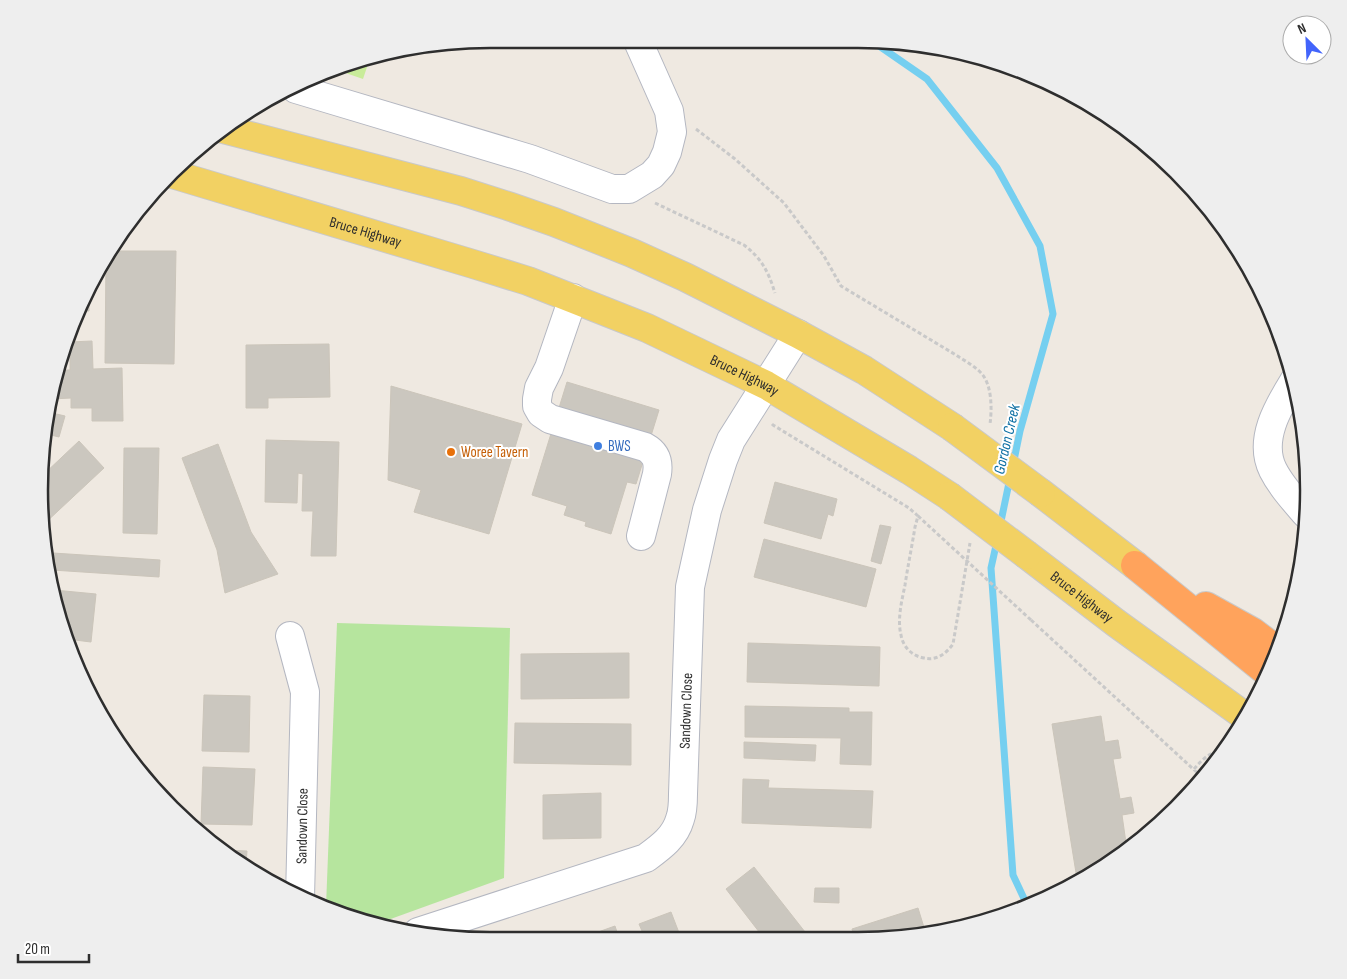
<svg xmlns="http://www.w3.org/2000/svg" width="1347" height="979" font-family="'Sofia Sans Condensed',sans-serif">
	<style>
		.green { fill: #b6e59e }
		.pitch { fill: #c9ec9a }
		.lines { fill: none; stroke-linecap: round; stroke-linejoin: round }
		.stream { stroke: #75cff0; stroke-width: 7 }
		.building { fill: #cbc7bf; stroke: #cbc5ba }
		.minor-casing { stroke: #b4b7c1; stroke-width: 30 }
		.major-casing { stroke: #c9c9c9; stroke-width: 30 }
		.highway-casing { stroke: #c9c9c9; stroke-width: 30 }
		.path { stroke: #c9c9c9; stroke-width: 3; stroke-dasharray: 4 2.5; stroke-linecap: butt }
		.minor { stroke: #fff; stroke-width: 28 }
		.major { stroke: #f2d163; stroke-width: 28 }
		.highway { stroke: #ffa35c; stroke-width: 28 }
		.major-bridge-casing { stroke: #c9c9c9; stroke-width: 30; stroke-linecap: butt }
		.path-bridge { stroke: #c9c9c9; stroke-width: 3; stroke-dasharray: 4 2.5; stroke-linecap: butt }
		.major-bridge { stroke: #f2d163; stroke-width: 28 }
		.shop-dot { fill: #3f7fe0; stroke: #fff; stroke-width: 2 }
		.food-dot { fill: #e8710a; stroke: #fff; stroke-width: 2 }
		.labels { text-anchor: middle; stroke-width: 4; stroke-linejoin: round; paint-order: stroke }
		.street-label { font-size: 15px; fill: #2e2e2e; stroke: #fff }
		.shop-label { font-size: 15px; fill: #366cbe; stroke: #fff; text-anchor: start }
		.food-label { font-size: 15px; fill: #c56008; stroke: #fff; text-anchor: start }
		.water-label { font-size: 16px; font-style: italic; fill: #0d6fa3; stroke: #fff }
		.rim { fill: none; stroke: #2e2e2e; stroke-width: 2.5 }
	</style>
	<rect width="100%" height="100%" fill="#efe9e1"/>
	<path class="green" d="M337,623L510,628L504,878L374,925L326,907Z"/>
	<path class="pitch" d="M371,55L363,79L337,70Z"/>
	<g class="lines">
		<path class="stream" d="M872,41L927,79L997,168L1040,246L1053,314L1020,431L1013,465
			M1000,526L1010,478
			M997,541L991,568L1013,875L1028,907"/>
	</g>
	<path class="building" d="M112,251H176L174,364L105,363L106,259Z
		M89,285V311H79L85,290Z
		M92,341L93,369L122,368L123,421H92V408H71V398L52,399L61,370H70V342Z
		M329,344L330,397L268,398V408H246V345Z
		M567,382L659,410L636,484L627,482L611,534L585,526L586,522L564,515L567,506L532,495Z
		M391,386L522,424L489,534L414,512L421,490L388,480Z
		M48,412L65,416L59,437L43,433Z
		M266,440L339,442L336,556H311L313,511H302L303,474L298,473L297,503L265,502Z
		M79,441L104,468L43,525V475Z
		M218,444L251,532L278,574L225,593L217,550L182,458Z
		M124,448H159L157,534L123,533Z
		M775,482L837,499L833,516L828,514L821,539L764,523Z
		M880,525L891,527L881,564L871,561Z
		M764,539L876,569L866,607L754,577Z
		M53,553L160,560L159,577L52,570Z
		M54,590L96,594L91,642L67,639Z
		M748,643L880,647L879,686L747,682Z
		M629,653V698L521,699V654Z
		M204,695L250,696L249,752L202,751Z
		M745,706L849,708V712H872L871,765L840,764L841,738L745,737Z
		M1101,716L1105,742L1118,740L1121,758L1113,759L1120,799L1131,797L1134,813L1122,815L1127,850L1077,879L1052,724Z
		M515,723L631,724V765L514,763Z
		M744,742L816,745L815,761L744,758Z
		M203,767L255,769L252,825L201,824Z
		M743,779L769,780L768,788L873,791L871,828L742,823Z
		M601,793V838L543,839V795Z
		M225,850L247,851L246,864Z
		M754,867L809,937H763L726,889Z
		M815,888H839V903L814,902Z
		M918,908L926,934L917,936L854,937L852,929Z
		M671,912L681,938H645L639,924Z
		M615,926L619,938H584V937Z"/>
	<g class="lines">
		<defs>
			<g id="minor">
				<path d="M296,89L530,159L612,189H629L652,175L661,165L667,152L672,132L669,111L637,39"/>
				<path d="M573,298L549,368L539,388L537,399V406L541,413L550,419L645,447C656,453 659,461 657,474L641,536"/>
				<path d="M1294,381C1278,407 1258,440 1273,470C1281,486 1294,500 1306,514"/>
				<path d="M290,636L305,692L300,898"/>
				<path id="s1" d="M418,932L646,858C661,847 675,837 680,819C683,811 683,802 683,794L690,587L707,510L723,460L731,440L798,334"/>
			</g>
			<g id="major">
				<path d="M223,129L461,191L508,206L554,222L632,253L685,277L798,334L864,370L952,427"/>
				<path id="s2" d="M172,174L473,264L528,281L647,328L766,385L909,470L949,496"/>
				<path d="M1041,493L1135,565"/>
				<path id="s3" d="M1027,555L1116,623L1246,717"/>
			</g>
			<path id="highway" d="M1135,565L1267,672
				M1206,606L1253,632L1277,650"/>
		</defs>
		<use href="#minor" class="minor-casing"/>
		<use href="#major" class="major-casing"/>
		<use href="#highway" class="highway-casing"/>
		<path class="path" d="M696,129L735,159L784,203L824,256L841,286L956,355C965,361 975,366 982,374C992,386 992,409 990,424
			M655,203L744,245C762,259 768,271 775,293
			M772,424L773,425L909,508L918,516L915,527C912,546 908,565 905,585C902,600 897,619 901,635C903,647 912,656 924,658C936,661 946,654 953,644L970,543
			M1031,620L1203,778
			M1194,769C1202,760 1209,752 1222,751"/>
		<use href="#minor" class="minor"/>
		<use href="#major" class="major"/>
		<use href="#highway" class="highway"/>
		<defs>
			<path id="major-bridge" d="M952,427L1041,493
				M949,496L1027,555"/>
		</defs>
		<use href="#major-bridge" class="major-bridge-casing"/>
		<path class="path-bridge" d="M918,516L1031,620"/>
		<use href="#major-bridge" class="major-bridge"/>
	</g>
	<circle class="shop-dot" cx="598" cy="446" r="5"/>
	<circle class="food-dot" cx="451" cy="452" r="5"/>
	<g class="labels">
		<g class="street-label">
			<text dy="5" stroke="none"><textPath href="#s2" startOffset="202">Bruce Highway</textPath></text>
			<text dy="5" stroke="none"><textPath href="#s2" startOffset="608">Bruce Highway</textPath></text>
			<text dy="5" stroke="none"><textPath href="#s3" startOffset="69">Bruce Highway</textPath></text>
			<text dy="5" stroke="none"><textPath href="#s1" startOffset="401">Sandown Close</textPath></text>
			<text transform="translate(302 826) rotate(-89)" y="5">Sandown Close</text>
		</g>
		<g class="shop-label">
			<text x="608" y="451">BWS</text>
		</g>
		<g class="food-label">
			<text x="461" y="457">Woree Tavern</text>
		</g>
		<g class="water-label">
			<text transform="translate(1006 439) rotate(-77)" y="6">Gordon Creek</text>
		</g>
	</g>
	<path d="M0 0H1347V979H0ZM490 48H858A442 442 0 0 1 1300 490V490A442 442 0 0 1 858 932H490A442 442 0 0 1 48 490V490A442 442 0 0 1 490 48Z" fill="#eee" fill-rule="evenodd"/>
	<path class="rim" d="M490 48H858A442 442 0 0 1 1300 490V490A442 442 0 0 1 858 932H490A442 442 0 0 1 48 490V490A442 442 0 0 1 490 48Z"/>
	<g transform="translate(1307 40) rotate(336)"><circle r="24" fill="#ffffff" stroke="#ababab"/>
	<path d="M0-4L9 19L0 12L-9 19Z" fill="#4264fb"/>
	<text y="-8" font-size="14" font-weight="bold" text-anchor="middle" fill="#2e2e2e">N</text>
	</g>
	<path d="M18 954v8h71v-8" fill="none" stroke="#2e2e2e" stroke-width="2.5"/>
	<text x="25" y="954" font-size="15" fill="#2e2e2e" stroke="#ffffff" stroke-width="4" paint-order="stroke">20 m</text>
</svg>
